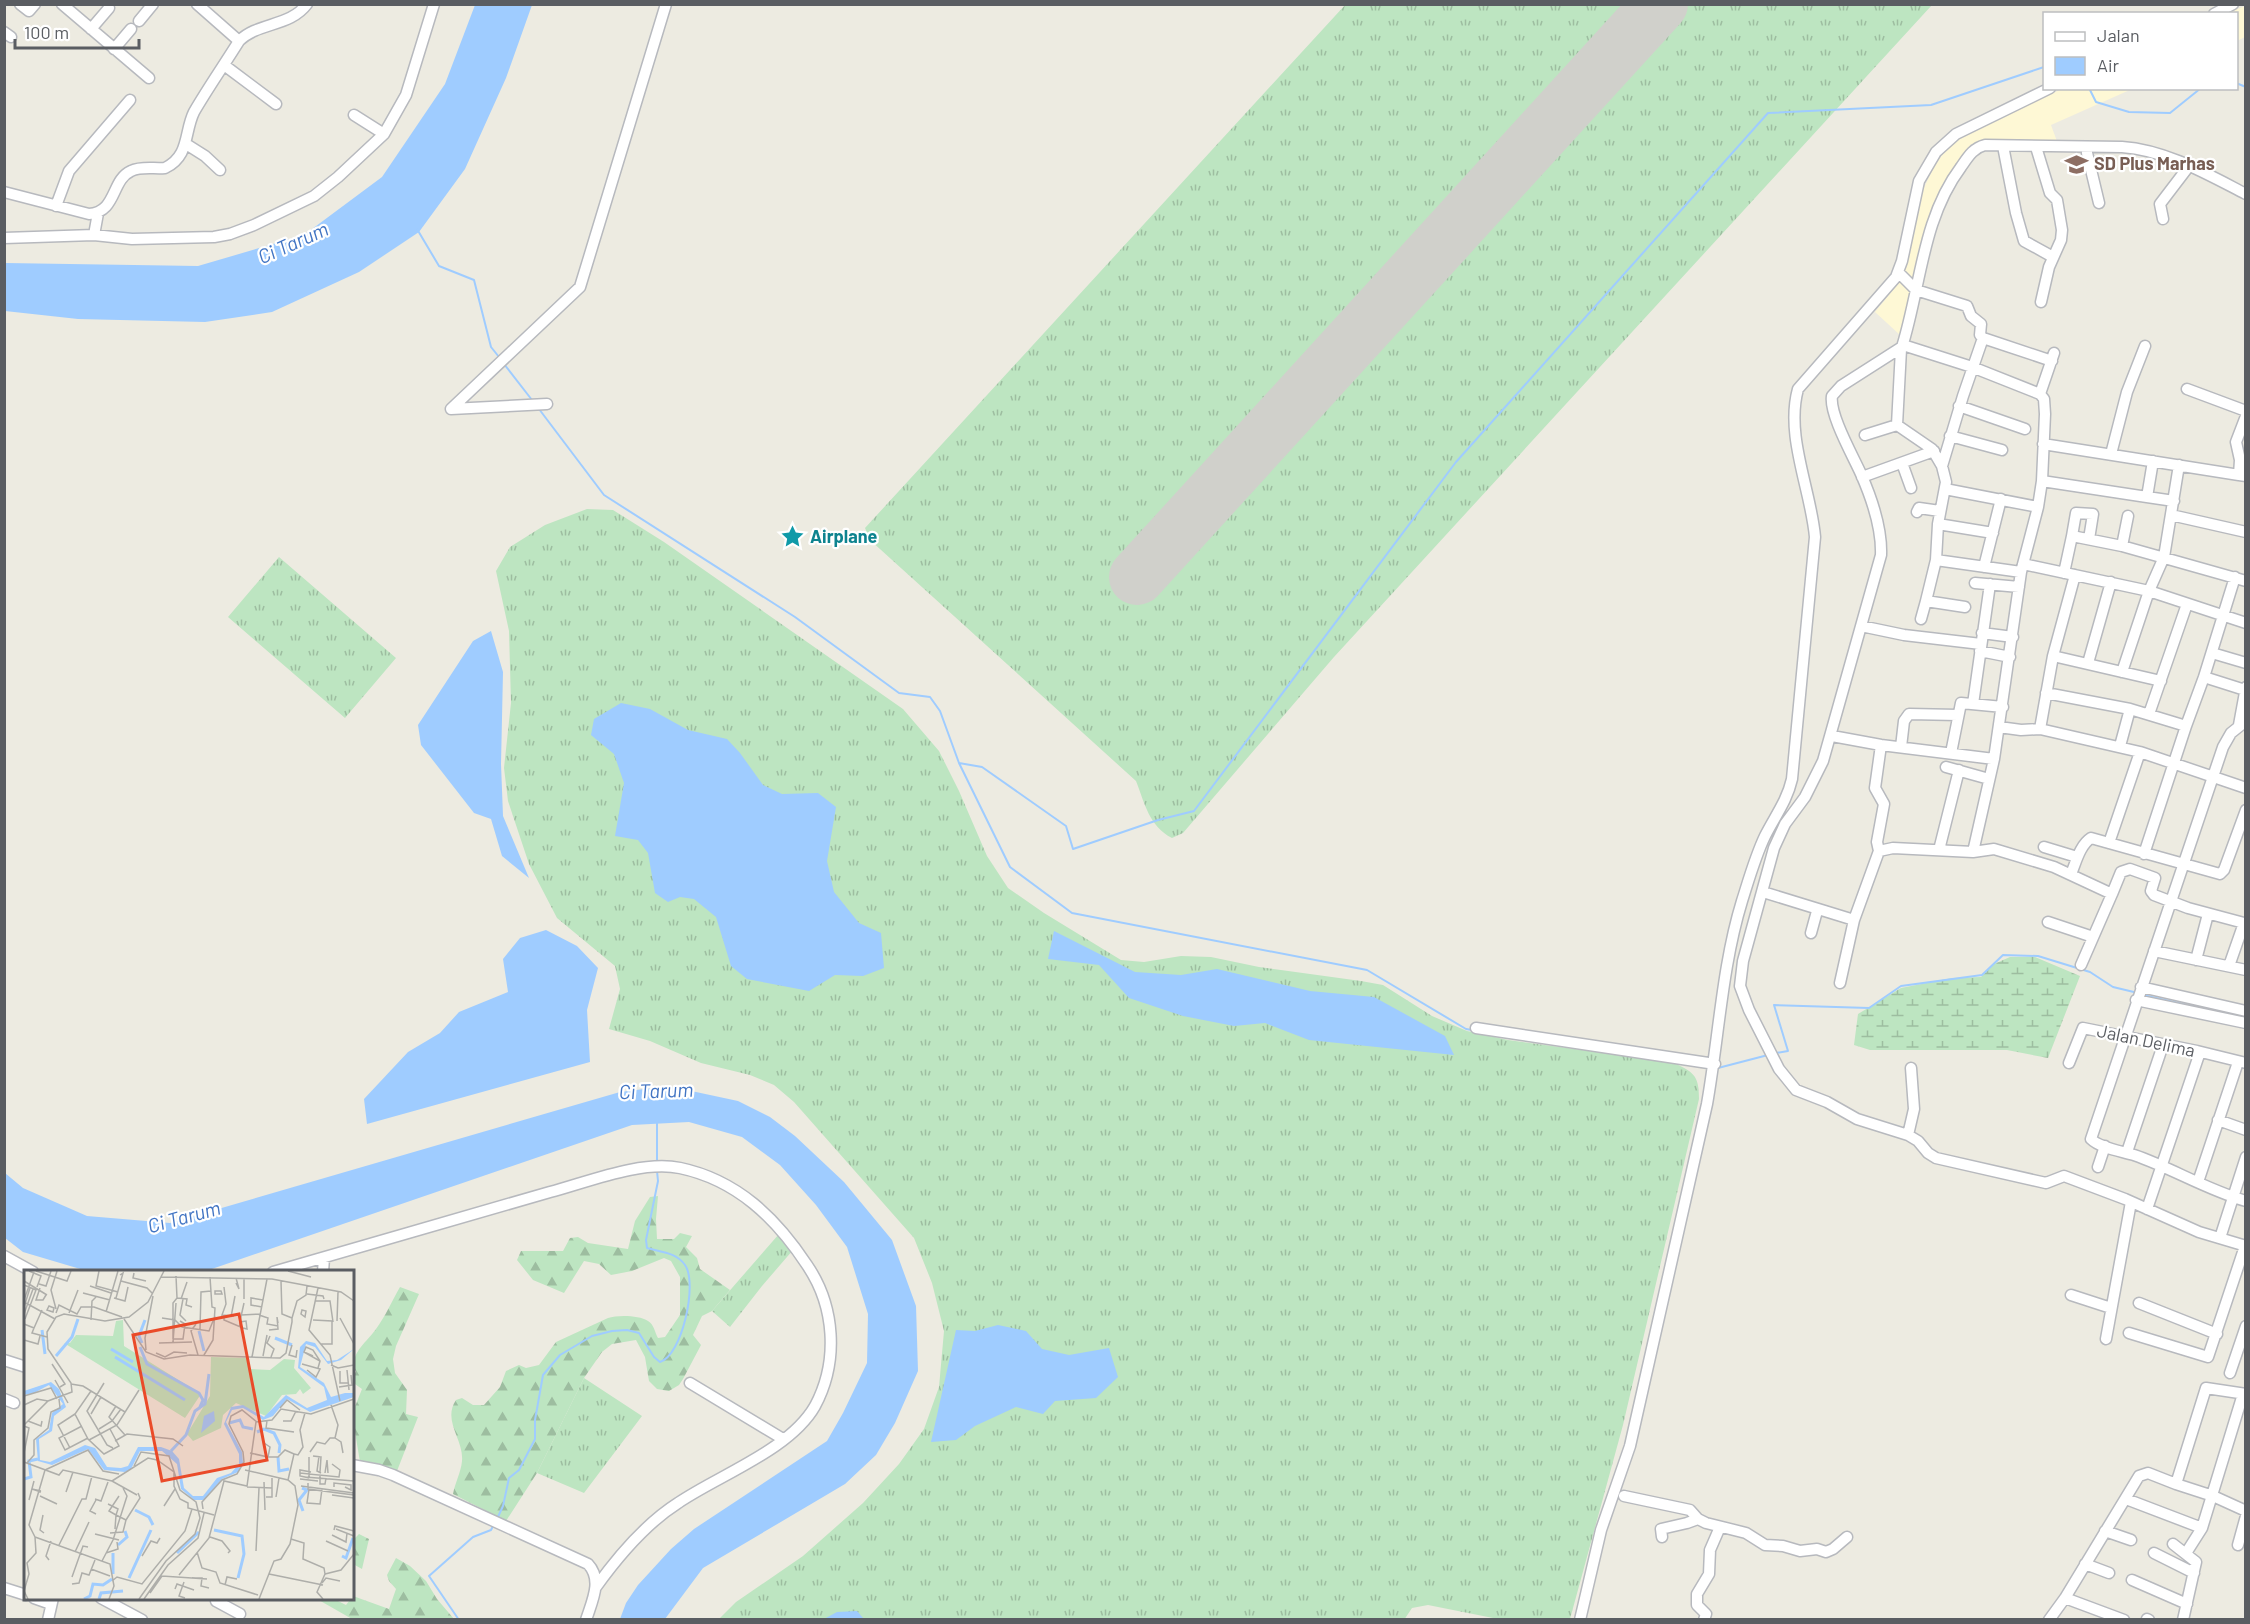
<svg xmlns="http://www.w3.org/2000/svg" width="2250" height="1624" font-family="Barlow,sans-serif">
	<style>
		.commercial { fill: #fef8d5 }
		.grass { fill: url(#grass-tufts) }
		.forest { fill: url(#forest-firs) }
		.wetland { fill: url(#wetland-marsh) }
		.water { fill: #9fccff }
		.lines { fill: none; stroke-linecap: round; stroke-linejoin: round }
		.stream { stroke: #9fccff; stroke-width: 2 }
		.runway { stroke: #d0d0cb; stroke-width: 56 }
		.minor-casing { stroke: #b7b9be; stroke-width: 13 }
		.minor { stroke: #fff; stroke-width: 10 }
		.labels { text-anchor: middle; stroke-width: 4.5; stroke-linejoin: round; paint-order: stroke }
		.education-label { font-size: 18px; font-weight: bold; fill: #785e54; stroke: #fff; text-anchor: start }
		.culture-label { font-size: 18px; font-weight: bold; fill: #0d838f; stroke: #fff; text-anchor: start }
		.street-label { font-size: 18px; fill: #5a5d62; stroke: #fff }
		.water-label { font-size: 20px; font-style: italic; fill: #4174c3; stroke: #fff }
		.inset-river { fill: none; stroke: #9fccff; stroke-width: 3 }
		.inset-road { fill: none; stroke: #aeaeaa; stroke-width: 1.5 }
		.view { fill: #ea4b29; fill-opacity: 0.15; stroke: #ea4b29; stroke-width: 3 }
		.inset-edge { fill: none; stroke: #5a5d62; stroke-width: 3 }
	</style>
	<defs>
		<pattern id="grass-tufts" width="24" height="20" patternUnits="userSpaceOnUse" patternTransform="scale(1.5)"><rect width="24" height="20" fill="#bde5c1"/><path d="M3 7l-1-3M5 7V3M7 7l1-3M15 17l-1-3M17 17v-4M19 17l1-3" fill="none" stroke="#9dbda0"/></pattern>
		<pattern id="forest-firs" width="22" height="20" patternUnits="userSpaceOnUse" patternTransform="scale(1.5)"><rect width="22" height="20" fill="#bde5c1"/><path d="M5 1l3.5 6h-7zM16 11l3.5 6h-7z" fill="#9dbda0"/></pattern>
		<pattern id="wetland-marsh" width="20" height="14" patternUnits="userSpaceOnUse" patternTransform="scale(1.5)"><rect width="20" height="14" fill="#bde5c1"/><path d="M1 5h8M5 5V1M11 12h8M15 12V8" fill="none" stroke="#9dbda0"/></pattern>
	</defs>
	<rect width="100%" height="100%" fill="#edebe1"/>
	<path class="commercial" d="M2245,6V37L2237,41L2236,14L2228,13Z
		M2062,89H2132L2051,125L2058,144H1971L1952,171L1935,204L1900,335L1875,312L1898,284L1909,252L1921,194L1935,165L1952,142L1987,123Z"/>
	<path class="grass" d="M1346,4L1932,5L1334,657L1183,833L1172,838C1149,826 1145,804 1136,781L870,540L865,528Z
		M587,509L613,510L664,542L903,709L939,751L959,791L987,856L1008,888L1044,913L1121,960L1144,962L1181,956L1211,957L1259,967L1361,981L1383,985L1432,1016L1467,1031L1508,1040L1672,1062C1693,1072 1699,1074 1699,1099L1623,1425L1570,1619H1498L1428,1605L1412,1608L1404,1620L719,1619L736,1602L803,1556L863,1503L899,1464L924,1429L939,1387L944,1331L932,1283L914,1238L794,1102L774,1085L750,1075L701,1063L650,1041L609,1029L620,989L615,966L557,918L529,864L508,801L504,768L511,703L509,631L496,571L510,547L545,525Z
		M279,557L396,658L345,718L228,617Z
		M779,1234L793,1250L762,1286L730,1327L712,1311Z
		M584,1378L642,1416L584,1493L537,1473Z"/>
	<path class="forest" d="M658,1196L656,1219L657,1239H674L680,1233L692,1236L686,1247L697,1258L700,1269L730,1290L712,1311L702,1316L693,1335L701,1345L683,1379L679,1385L669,1391L657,1389L649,1381L645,1357L636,1340L612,1344L602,1352L584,1378L537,1473L506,1521L453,1494C455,1483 461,1472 462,1461C464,1439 442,1421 456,1400L462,1398L473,1405H484L500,1387L506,1371L519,1365L526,1368L539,1365L556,1342L608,1318C617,1315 639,1315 648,1321C654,1324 655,1333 658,1338L665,1337L680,1315V1277L671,1261L664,1258L632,1271L611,1275L599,1264L584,1261L564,1293L533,1280L517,1260L521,1251H563L570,1238L578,1237L588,1243L628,1249L635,1221L650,1197Z
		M400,1287L419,1294L396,1346L393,1359L395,1373L407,1390L406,1414L418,1417L397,1471L376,1463L360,1462L352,1414L362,1389L352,1382L356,1371L353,1369C353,1350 366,1343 376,1329C385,1317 392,1301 400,1287Z
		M359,1534L369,1539L362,1569L353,1564V1540Z
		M396,1558L410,1566L426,1581L437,1599L454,1619H352L317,1599H336V1600L346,1605L353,1596L389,1609L396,1589L389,1581L387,1575Z"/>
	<path class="wetland" d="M2010,957H2035L2080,976L2048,1058L2007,1050H1870L1854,1045L1858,1014L1901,988L1952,978L1981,977L1994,964Z"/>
	<path class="water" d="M475,5H532L506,78L465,169L419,232L359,272L272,312L205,322L78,319L5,311V263L198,266L304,235L382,177L445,84Z
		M491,631L503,672L501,764L503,816L529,878L502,856L491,819L474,813L421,745L418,725L473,641Z
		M621,703L650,709L688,730L727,739L740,753L763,785L782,794L818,793L836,807L827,861L834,892L859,923L881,933L884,968L863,976L835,975L809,991L747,979L731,966L716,917L694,899L680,897L668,902L655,893L648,853L638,840L615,836L624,783L614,754L591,735L594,719Z
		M546,930L577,946L598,968L587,1010L590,1062L367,1124L364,1099L408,1052L440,1033L459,1012L508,992L503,959L520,938Z
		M1054,931L1135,972L1181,975L1217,969L1310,991L1374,997L1445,1036L1454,1055L1309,1040L1265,1023L1234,1026L1183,1016L1129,998L1099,965L1048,959Z
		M668,1086L738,1101L770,1117L795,1136L844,1182L892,1240L916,1306L918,1371L895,1423L876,1455L845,1484L703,1568L665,1619H620L626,1603L638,1585L671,1549L694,1529L827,1441L843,1413L867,1363L868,1314L847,1247L816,1205L780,1165L742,1137L689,1122L632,1125L206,1271H87L23,1252L5,1238V1173L23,1188L87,1216L170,1223L620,1092Z
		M998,1325L1026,1331L1042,1349L1069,1355L1109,1348L1118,1377L1096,1398L1055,1401L1043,1414L1016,1407L975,1426L956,1440L931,1442L956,1330L975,1331Z
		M857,1611L864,1619H824L837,1612Z"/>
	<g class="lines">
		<path class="stream" d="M2236,83L2246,87
			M2089,88L2096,102L2129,112L2170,113L2201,88
			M417,229L439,266L474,280L491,347L499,357
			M504,364L532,400
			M539,409L604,495L795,617L899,693L930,697L940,711L959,763L1010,867L1072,913L1367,970L1466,1029L1472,1030
			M959,763L982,767L1066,826L1073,849L1158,820L1194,811L1456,462L1768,113L1931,105L2044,67
			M2143,995L2196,1007
			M1776,1053L1788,1051L1774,1005L1869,1008L1901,986L1982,975L2003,955L2038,956L2090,972L2113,987L2138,993
			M1718,1068L1768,1055
			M657,1163V1123
			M497,1519L503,1506L509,1478L519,1470L535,1439V1420L543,1375L560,1355L592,1336L612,1331L627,1330L639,1333L654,1357L660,1362C682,1356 698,1283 685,1265C676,1252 660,1252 647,1248L646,1240L658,1181L657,1171
			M459,1620L429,1576L473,1537L491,1530L494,1524"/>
		<path class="runway" d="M1137,577L1660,4"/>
		<defs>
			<path id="minor" d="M20,4L29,11L35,4
				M62,4L149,78
				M197,4L239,41
				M2214,14L2233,4
				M139,21L153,4
				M91,29L109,8
				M4,32L11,37
				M114,49L131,29
				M224,65L276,104
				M354,115L384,134
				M186,144L205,156L220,170
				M2003,146L2016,213L2024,241L2053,257
				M2036,147L2050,193L2057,200L2062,230L2061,240L2049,267L2041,302
				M2087,147V153L2099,203
				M4,192L89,214C117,212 111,180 131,171C141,166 154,169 165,168C190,156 184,132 194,112C208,88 224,65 239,41C258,22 290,27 307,4
				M2246,194C2207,174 2166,150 2122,147L1985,145C1973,148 1968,157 1961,167C1922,219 1921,286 1902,347L1841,386L1832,396C1829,414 1853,456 1861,474C1872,499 1882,527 1881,555L1823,761L1805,797L1785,824L1774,848L1743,961L1740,986L1749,1010L1779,1069L1796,1090L1827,1102L1857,1119L1908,1135L1918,1141L1928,1153L1936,1158L2046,1183L2064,1176L2125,1199L2199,1232L2246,1246
				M56,206L69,171L130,100
				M2163,219L2160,204L2189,166
				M94,235L98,213
				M4,238L94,235L132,239L214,237L230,234L254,225L314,196L338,177L384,134L406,95L434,4
				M1899,273L1916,290L1967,306L1971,316L1981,324L1980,335L1983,338L1963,396L1942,466
				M1983,338L2052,361
				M1903,345L1972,367L2040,394
				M1901,349L1897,425L1932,449L1942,466L1946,482L1938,524L1936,560L1926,601L1965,607
				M2187,389L2246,411
				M1959,406L2025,429
				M451,409L580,287L666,4
				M451,409L547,404
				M2246,416L2236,442L2240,460L2239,475L2246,476
				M1865,435L1897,425
				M1950,436L2002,450
				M2043,444L2239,475
				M2111,454L2127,392L2145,346
				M1902,463L1911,488
				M1862,477L1934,451
				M2042,481L2147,497L2153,461
				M1945,489L2038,507
				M2147,497L2174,501
				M1917,512L1919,508L1940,511
				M2171,515L2246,532
				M1938,524L1993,533
				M2072,536L2076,513L2093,514L2089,539
				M2122,546L2128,516
				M1936,560L2021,572
				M2023,564L2149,591L2246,623
				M1984,567L2001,499
				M2064,573L2072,536L2122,546L2246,581
				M2075,575L2053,656L2040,729L2140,752L2246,788
				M1975,583L2019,587
				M1921,619L1926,601
				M1861,626L1904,635L1981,644
				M1982,633L2013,637
				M1980,651L2010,657
				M2212,653L2246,663
				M2053,656L2161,681
				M2088,663L2111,582
				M2122,672L2149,591L2164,557L2179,465
				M2204,677L2245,690
				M2046,693L2130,709L2186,726
				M1973,704L1990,584
				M2149,714L2187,604
				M2246,721L2231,733L2223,747L2091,1139C2100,1148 2121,1151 2134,1155C2172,1168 2207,1190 2246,1201
				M2239,725L2246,687
				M1999,727L2021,730L2040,729
				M1832,736L1881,745L1994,759
				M2120,746L2130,709
				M1901,747L1904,721L1909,714L1958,715
				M1951,753L1961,703L2003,707
				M1946,767L1989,779
				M2109,843L2140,752
				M2044,847L2077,857
				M1939,850L1959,770
				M1879,851L1893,848L1973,852L1994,849L2054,867L2112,894L2121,872L2130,869L2155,878L2151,891L2154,895L2188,908L2244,923L2229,966
				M1973,852L1994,759L2021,572L2038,507L2042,481L2045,414L2044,399L2040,394L2054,353
				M2144,854L2186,726L2204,677L2235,577
				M2071,874C2076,862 2080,845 2091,838L2220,874L2224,870L2246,810
				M1763,892L1854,920L1879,851L1877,842L1884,804L1875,788L1881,745
				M2048,922L2093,937
				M1811,933L1817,911
				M2154,951L2246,970
				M2196,960L2208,914
				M2081,965L2112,894
				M1840,983L1854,920
				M2141,987L2246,1011
				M2136,1000L2246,1023
				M1476,1028L1715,1064
				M2069,1063L2083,1028L2197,1051L2246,1063
				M2218,1120L2246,1130
				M1908,1135L1914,1109L1911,1068
				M2127,1152L2163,1045
				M2098,1167L2105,1146
				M2198,1182L2238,1062
				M2147,1209L2200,1052
				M2220,1238L2246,1157
				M4,1256L33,1272
				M273,1272C366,1246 457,1218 550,1192C588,1182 641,1160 680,1168C737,1180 776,1218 807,1265C835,1306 839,1361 815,1406C790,1450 719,1475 678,1503C645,1524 619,1555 596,1587
				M323,1272L324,1258
				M2071,1295L2111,1308
				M2139,1303L2217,1334
				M2129,1333L2208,1357L2245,1246
				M2106,1339L2131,1202
				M4,1360L26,1367
				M2230,1373L2246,1326
				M690,1383L783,1439
				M4,1399L14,1403
				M352,1465L379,1470L393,1475L588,1564C603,1580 592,1601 586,1620
				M2176,1484L2213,1496L2246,1511
				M1624,1496L1690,1510L1698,1519L1706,1523L1746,1533L1765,1545L1783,1546L1800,1551L1817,1549L1826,1552L1833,1549L1847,1537
				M2126,1499L2202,1528L2243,1394
				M2105,1531L2131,1540
				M1662,1537L1661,1529L1687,1523L1698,1519
				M2173,1544L2196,1562L2183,1620
				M2238,1545L2246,1516
				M2188,1550L2202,1528
				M2154,1553L2194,1573
				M2085,1564L2109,1573
				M2132,1580L2187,1604
				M4,1588L26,1595
				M34,1598L51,1604
				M101,1598L142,1620
				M218,1598L216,1601L240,1614
				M2065,1598L2124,1620
				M2147,1619L2149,1620
				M48,1620L53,1598
				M1580,1620L1601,1530L1630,1446L1707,1104C1719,1036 1722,966 1742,901C1749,879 1755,857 1765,836C1775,816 1787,801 1792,779L1815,537C1811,490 1785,436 1798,389L1896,277L1902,261L1919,181L1936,152L1956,134L2050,88
				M1704,1620L1706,1614L1697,1605V1594L1709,1574L1710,1550L1720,1527
				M2049,1620L2065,1598L2139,1476L2148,1473L2176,1484L2206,1388L2246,1394"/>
		</defs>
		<use href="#minor" class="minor-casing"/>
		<use href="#minor" class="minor"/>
	</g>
	<defs>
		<symbol id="school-bare" viewBox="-9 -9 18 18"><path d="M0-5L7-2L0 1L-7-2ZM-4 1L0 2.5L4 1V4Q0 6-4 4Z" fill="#8d6e63" stroke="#fff" stroke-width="2.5" paint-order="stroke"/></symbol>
		<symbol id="sight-bare" viewBox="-9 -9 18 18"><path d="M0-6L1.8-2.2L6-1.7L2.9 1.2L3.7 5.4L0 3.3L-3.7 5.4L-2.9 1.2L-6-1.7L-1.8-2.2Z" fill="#0f9aa8" stroke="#fff" stroke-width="2.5" paint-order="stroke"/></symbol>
	</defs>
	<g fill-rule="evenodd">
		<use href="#school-bare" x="2060" y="148" width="33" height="33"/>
		<use href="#sight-bare" x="776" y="520" width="33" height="33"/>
	</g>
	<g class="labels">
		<g class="education-label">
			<text x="2094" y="170">SD Plus Marhas</text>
		</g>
		<g class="culture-label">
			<text x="810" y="543">Airplane</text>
		</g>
		<g class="street-label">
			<text transform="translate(2146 1041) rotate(12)" y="6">Jalan Delima</text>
		</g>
		<g class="water-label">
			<text transform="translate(293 243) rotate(-24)" y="7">Ci Tarum</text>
			<text transform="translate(656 1091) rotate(-2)" y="7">Ci Tarum</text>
			<text transform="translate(184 1217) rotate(-15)" y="7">Ci Tarum</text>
		</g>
	</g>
	<g transform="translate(24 1270)">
		<rect width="330" height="330" fill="#edebe1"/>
		<path d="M99,50L100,76L177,124L161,148L40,73H46L52,65L89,66L92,51ZM187,87L224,88L225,99L246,100L260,89L271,90L270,98L287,118L279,124L276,119L272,124L258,125L242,146L212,133L199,145L197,158L169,171L163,164L186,126Z" fill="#bde5c1"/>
		<path d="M282,71L291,73L303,91L313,90L330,79L317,90L304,94L291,77L282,74L276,97L300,113L307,127L321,123H330V127L286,142L263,129L249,146L239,150L219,138L208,140L202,152L218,182L219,193L214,202L198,209L180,230H170L157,219L153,194L138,181H116L107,199L101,202L80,200L64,179L28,195L14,191L12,169L25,160L28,143L39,134L25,115L10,123L0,125V121L27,112L35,119L42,137L30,146L28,161L15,169L16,190L26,192L61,175L71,178L83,197L97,198L104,196L114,177H137L148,181L155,189L160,218L169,226H179L193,208L207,203L215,194V184L200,154L207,137L219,135L240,147L262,125L283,138L303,130L300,117L274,98L276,77ZM190,141L191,151L177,163L180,146Z" fill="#9fccff"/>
		<path class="inset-river" d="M18,60L21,84M175,61L180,81M251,68L268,75M118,73L115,66L121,50M116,77L123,94L175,123L179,130L175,139M87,79L109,92M32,86L48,67L54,49M91,87L161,130M205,153L216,150L219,157L229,159M233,162L240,159L250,163L256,175L255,183M147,181L162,165L171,141L181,134L185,104M254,187L255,201L265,199M0,209L7,207L5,191L14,189M278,218L283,220L275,230L279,241M111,240L125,247L129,255M190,260L218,266L220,284L214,308M94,275L103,267L101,261M153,283L175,262M318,286L322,288L329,268M89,304V283M105,308L127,260M60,329L66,326L69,314L79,315L88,309M75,329L77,323L99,321"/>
		<path class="inset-road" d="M5,1L17,6L13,17M12,1L43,11L47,1M75,1L72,16L94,22M264,1L287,7M110,3L109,8L122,11M152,6L153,28M137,7L248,9L317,22L330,31M0,11L23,25M97,11L123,18L128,23M212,13L215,19L212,8M15,14L22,16L27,1M0,15L12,20L1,49M66,16L87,23M200,17L202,34L198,45L210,46M16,18L12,30H19L22,25M294,18L285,60L306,85L316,131M191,21H197L198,24H191ZM59,23L86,30M283,24L299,26L300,29M90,28L101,31L104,17M92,28L99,3L96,5M157,29L163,12M159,29L156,45L162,51M220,29V9M0,30L10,2M291,31H306L309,52M0,32L31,49M25,36L30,38L29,42L23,40ZM0,37L6,18M238,37L227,35V28L239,30M32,39L27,20L33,1M278,40L282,41L281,47L277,44ZM82,42L94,1M32,43L35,35L53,44L57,37H70L98,47M45,43L54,20M0,44L9,19M200,45V50L219,58L223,59L222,51L216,52V57M217,45L236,44M235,45L244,48L243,54L254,56M207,47L211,26M138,48L151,50L158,57L185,61L191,46M268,48L273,31L282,25L283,16M316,48L330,74M100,49L122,82L140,89L166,85L256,88L262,83L268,52V48L258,44L257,11M67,50L68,31L72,27M289,50L308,51V74H296M216,51L220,33M313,51L314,22M0,54L10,58L8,63L23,67M172,54L167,61L174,85M10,58L18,40M176,59L177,22L187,21M245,60L254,59L253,47L254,53M246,66L243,73L250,79L247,87M149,69V33L153,28L163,29L162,35L168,37M149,69H159L161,54L156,51M0,70L14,74L16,66M149,72L152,33M135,73L168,72M268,75L265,85L272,87L273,80M122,80L121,68L129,26M280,82L296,91L294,98M132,83L141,87L150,82L163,83M180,85L189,70L191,38L188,37L186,7M239,86L243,65M289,86L280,82L282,77L289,80L296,91M228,87L243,9M28,94L41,114L36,117M278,94L296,99L292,107L283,100M307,95L314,98L330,95M323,100L325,120M316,101V113H324M31,110L44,133M80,113L63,141L83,175L89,178M47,114L59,116L101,142M315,117L328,115L327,105M67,121L51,144L64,169L80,184L95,176L86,159M0,126L27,118L33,129M0,135L13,129L24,131M307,135L314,155L311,168M92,136L85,147L101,165M256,138L263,130L276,140M67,144L77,127M4,151L17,156L18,151M243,151L242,158L270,162M259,151H267L272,141M0,155L24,131L48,122L47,113L24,79L23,62L32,47L40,44L81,51L105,47L124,32L140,1M0,156L5,158L0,183M58,156L35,168L41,180L64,168M75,159L88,151L97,139M311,168L317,172L319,183M65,170L93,155L115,120M91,171L103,164L149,169L159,176M240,173L246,177L244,187H254L261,180L270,184M46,178L34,155L51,144M286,182L293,172L301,174L306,168H311M226,183L244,187M289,186L297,187L296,202M295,186L293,201L297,203M0,192L35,205L39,200L88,211L113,225M3,193L10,185V170L24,158L27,142L36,138L35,129M110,196L117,182L145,186L156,220L172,232L176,248L171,264L142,291L115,329M21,200L64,180L79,201L95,204M221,200L264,210L271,216L274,235L266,274L257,289L250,291L235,329M276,203L285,204V187M301,203L303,190L304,203M296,206V214H301L302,208M281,207L276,206V200L287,202M285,208L281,207L330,211M285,208V204L315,207L316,200L308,194M276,209L294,211M264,210L270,184L274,185L279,177L276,160L281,143M88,211L124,188L133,190L150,202V216L156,229L164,233V238L190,245M240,212L241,240M284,213V219L330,225M277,216L330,223M223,217L248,218M310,217V213L327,215V220L321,217M285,219L283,233L296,234L298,219M17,222L8,219L17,221M42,222L49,202M308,225L330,228M16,226L33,234M242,227H248V208M252,227L255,208M71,229L77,231L84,212M5,230L10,211M84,234L94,239L92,245L102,250L99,262L86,263M140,236L151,219M179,239L178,232L198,210L213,204L220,192L219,182L205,154L207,146L218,140L233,152M72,244L66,241L72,230M19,245L16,260L20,263M102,250L116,228L114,223M91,259L92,245L85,241L95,226M312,259L330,266M310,260L311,256L330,261M71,264L95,270M308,265L322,272L323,263M11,267L86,294L90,316L85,329M11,267L5,255L21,200M186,267L198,271L206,281L204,283M267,269L280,273L279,289L300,298L301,304M89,270L103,226L99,218M302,271L324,281M35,275L58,229H62L68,206M232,281L235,218M51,282L65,252M173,282L178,298L192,302L196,313L234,325M82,283L94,279L93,272M118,286L127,271L133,273L136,268M25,290L22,286L27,271M78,291L89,270M67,299L86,306M245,304L299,315M301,304L317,300L330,284M155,305L185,268L200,211L223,216L232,152L248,150L257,139L287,144L330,129M48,307L59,276L64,277M168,308H178L177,316L185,318M88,311L93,307L118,314L161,261L168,239M160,312L155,326L161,328M298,313L302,308L316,311M48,314L55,313L58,303L65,305L71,290M201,315L203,307L213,309M151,319L153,314L170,320M126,323L138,306L183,309M4,329L0,321L5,304L3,293L12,283L11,267M120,329L144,295L174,268L180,243M299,329L293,322L301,304"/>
		<path class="view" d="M215,44L243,190L138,211L109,65Z"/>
		<rect width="330" height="330" class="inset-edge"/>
	</g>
	<rect width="2250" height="1624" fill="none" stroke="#5a5d62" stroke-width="12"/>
	<rect x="2043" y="12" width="195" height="78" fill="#ffffff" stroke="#bdbec0" stroke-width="1.5"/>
	<rect x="2055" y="32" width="30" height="9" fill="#ffffff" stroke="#bdbec0" stroke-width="1.5"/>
	<text x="2097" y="42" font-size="18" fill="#5a5d62">Jalan</text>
	<rect x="2055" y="57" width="30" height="18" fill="#9fccff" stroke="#bdbec0" stroke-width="1.5"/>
	<text x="2097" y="72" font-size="18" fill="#5a5d62">Air</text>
	<path d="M15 39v9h124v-9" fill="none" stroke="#5a5d62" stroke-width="3"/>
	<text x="24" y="39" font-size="18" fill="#5a5d62" stroke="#ffffff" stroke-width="4.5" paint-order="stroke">100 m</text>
</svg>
